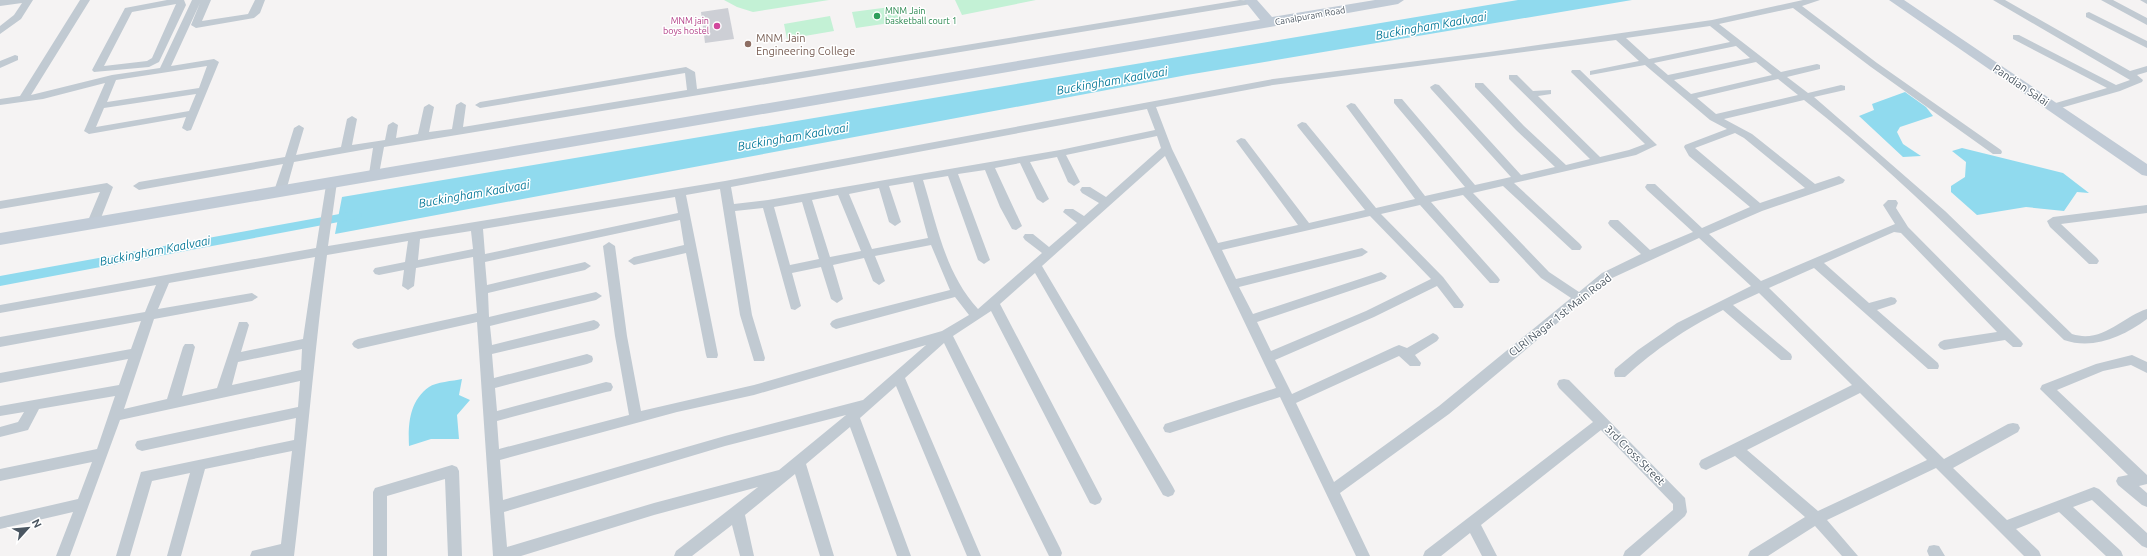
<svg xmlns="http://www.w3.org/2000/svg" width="2147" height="556" font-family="Ubuntu,sans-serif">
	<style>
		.green { fill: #c3f1d5 }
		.water { fill: #90daee }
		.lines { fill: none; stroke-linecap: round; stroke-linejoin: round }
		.canal { fill: #90daee; fill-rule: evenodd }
		.building { fill: #cdcfd5 }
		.street { fill: #c1cad2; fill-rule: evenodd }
		.secondary { fill: #c1cbd6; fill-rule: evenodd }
		.leisure-dot { fill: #2e9e5b; stroke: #fff; stroke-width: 1.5 }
		.hotel-dot { fill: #d1479c; stroke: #fff; stroke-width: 1.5 }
		.education-dot { fill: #8d6e63; stroke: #fff; stroke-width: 1.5 }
		.labels { text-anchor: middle; stroke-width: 3; stroke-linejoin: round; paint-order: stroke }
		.far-leisure-label { font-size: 9px; fill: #27864d; stroke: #fff; text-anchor: start }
		.far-street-label { font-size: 9px; fill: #4a5661; stroke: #fff }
		.far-hotel-label { font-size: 9px; fill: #b23c85; stroke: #fff; text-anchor: end }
		.education-label { font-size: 11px; fill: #785e54; stroke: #fff; text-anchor: start }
		.street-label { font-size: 11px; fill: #4a5661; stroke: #fff }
		.water-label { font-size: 12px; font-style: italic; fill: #0c7c9b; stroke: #fff }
	</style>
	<rect width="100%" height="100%" fill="#f5f3f3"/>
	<path class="green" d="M724,0H829L753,12L737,7Z
		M955,0H1036L962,15Z
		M898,6L903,21L856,28L852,12Z
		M830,16L834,31L787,39L784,24Z"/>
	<path class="water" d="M1518,0H1632L1187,75L335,234L342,197Z
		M1905,92L1926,107L1933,116L1900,127L1897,132L1903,144L1921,156L1903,157L1859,116L1874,110L1872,104Z
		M1962,148L2063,173L2089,193L2077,192L2064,211L2026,207L1977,215L1951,192V186L1965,177L1966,162L1952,151Z
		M462,379L459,395L470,400L457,415L459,439H431L409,446C408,425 409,401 429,387C436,382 453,381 462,379Z"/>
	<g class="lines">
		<path class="canal" d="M356,211L360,212L362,215L360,218L0,286V276Z"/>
	</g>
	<path class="building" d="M728,8L734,39L705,43L701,12Z"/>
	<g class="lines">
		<path class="street" d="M0,0H33L21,19L0,34V26L14,15L22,3L0,6Z
			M80,0H90L31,95L112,75L160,68L192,0H211L202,21L248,14L255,0H265L260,13L254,18L196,28L191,25L200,3L171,66L214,59L219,62L191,130L187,131L182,128L186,117L89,134L84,131L105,83L43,99L0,105V99L20,96ZM207,66L199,88L107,102L116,80ZM196,94L189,111L96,127L104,108Z
			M167,0H184L186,5L159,62L149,67L94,72L92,70L125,8ZM176,4L152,58L147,61L104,66L132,12Z
			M1240,0L1256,1L1251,4L384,147L379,174L374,178L369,174L373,148L294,162L286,191L280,195L274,191L283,164L139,190L133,186L139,182L285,157L294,128L299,125L304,128L296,155L341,147L347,119L352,116L357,119L352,145L385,140L388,125L393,122L398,125L396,138L418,134L424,107L429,104L434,107L429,132L452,129L456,105L461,102L466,105L463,127L687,90L685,73L480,108L475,105L480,102L686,67L695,72L697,89Z
			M1803,0H1820L1802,6L1877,63L2001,150L2002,152L2001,154H1993L1871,67L1793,8L1719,24L1781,72L1817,64L1820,65V69L1787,77L1808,93L1841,85L1845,86V90L1814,97L1945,211L2072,334C2103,344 2123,316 2147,309V319C2123,337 2093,350 2064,340C1979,258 1897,173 1804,100L1724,119L1752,134L1815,184L1839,176L1845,180L1843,183L1762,211L1709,234L1761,281L1895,224L1883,205L1888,200H1896L1898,203L1896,208L1908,227L2021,341L2023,344L2021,347H2013L2005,340L1944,350L1940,348L1938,345L1940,342L1944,340L1997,332L1901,233L1894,232L1824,263L1869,303L1891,297L1895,298L1897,301L1895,304L1877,310L1938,363L1939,366L1938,369H1928L1814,268L1769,288L1944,459L2008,424L2013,423L2018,424L2020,428L2018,432L1953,468L2007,520L2094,487L2099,489L2147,533V548L2142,546L2092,500L2073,507L2121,551L2123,556H2106L2059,512L2016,529L2039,551L2041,556H2024L1936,468L1827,520L1858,556H1842L1815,526L1768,556H1748L1750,551L1805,517L1735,456L1706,470L1701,468L1699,464L1701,460L1852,385L1759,293L1733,305L1791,354L1792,357L1791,360H1781L1723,310C1684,330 1657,348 1625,377H1615L1614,373L1615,369L1638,350L1677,323L1751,286L1699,238L1610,279L1449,414L1340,493L1370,556H1356L1280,397L1170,433L1165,432L1163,428L1165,424L1276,388L1165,156L1042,266L1173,487L1175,491L1173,495L1168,497L1163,495L1035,273L1000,304L1100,495L1102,499L1100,503L1095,505L1090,503L991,311L953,336L1060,548L1062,553L1061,556H1049L944,343L905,378L981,556H967L896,386L860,418L911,556H897L850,427L806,464L834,556H820L795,474L745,515L754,556H740L732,525L692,556H674L676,551L758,487L654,515L521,556H493L477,322L358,349L354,347L352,344L354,341L358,339L477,313L473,257L416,268L414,286L408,290L402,286L404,270L379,275L375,274L373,271L375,268L405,262L408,241L327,255C314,355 306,455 294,556H250L252,551L281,544L292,451L205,469L181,556H167L190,473L152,481L130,556H116L141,472L294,440L296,418L142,451L137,449L135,445L137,441L298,407L300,381L120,420L70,556H56L73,512L0,529V517L78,499L92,462L0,481V469L97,449L115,396L39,409L28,430L0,437V427L18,422L24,412L0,416V406L119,385L128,359L0,383V373L131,349L141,321L0,347V337L145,312L156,285L0,313V305L316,248L327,179L331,178L337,182L328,246L725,181L1273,79L1489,52L1712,20ZM1710,26L1730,42L1649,59L1626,38ZM1616,40L1639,61L1590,71V75L1645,65L1710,120L1727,129L1685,145L1684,147L1689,156L1750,207L1702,228L1655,184H1647L1645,187L1647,190L1693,232L1650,250L1618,220H1610L1608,223L1610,226L1641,254L1602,273L1579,292L1549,272L1473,193L1503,186L1572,250H1580L1582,247L1580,244L1514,183L1636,155L1657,145L1580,70H1572L1571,72L1645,144L1629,150L1600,157L1538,96L1551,94V90L1533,91L1517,75H1509V79L1590,159L1566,165L1524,126L1483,83H1475V87L1516,130L1555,167L1521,175L1439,85L1435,84L1430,87L1431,89L1511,177L1475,185L1402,99H1394V103L1465,187L1425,196L1355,104L1351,103L1346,106L1415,199L1376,208L1306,123L1302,122L1297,125L1298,127L1365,210L1309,223L1245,139L1241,138L1236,141L1298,225L1218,243L1172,149L1156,107L1273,85ZM1736,46L1750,58L1668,75L1654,63ZM1756,62L1772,75L1691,94L1674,80ZM1778,79L1798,95L1716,114L1697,98ZM1147,109L1155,130L1060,150L768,200L734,204L731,187ZM1735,133L1744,138L1805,188L1760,203L1695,148ZM1157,136L1161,148L1106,197L1090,187H1082L1080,190L1082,193L1099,203L1084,216L1073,209H1065L1063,212L1077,223L1049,247L1033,234H1025L1023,237L1025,240L1042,253L978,309C945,273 937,225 923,180L948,176L978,260L984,264L990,260L958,174L985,170L1000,207L1012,229L1016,230L1022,226L995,168L1020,163L1037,199L1043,203L1049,199L1030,162L1057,157L1068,182L1074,186L1080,182L1066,155ZM913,182L928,238L872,249L849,194L879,188L889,222L895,226L901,222L889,186ZM720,189L740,315L754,361H764L765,358L752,315L735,211L763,208L791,309L795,310L801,306L792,273L821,267L831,299L837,303L843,299L833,265L864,258L873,281L879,285L885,281L875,256L931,245L950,290L836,319L832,321L830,324L832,327L836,329L955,297L969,315L942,331L754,385L641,411L627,336L615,246L609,242L603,246L615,336L629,415L499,449L497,421L606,392L611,391L613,387L611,383L606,382L497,411L495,388L587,364L592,362L593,359L592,356L587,354L494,378L492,354L594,330L598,328L600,325L598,322L594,320L492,345L490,326L596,300L602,296L596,292L489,317L488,293L585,270L591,266L585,262L487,285L485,262L680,220L684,245L634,257L628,261L634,265L686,253L706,355L707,358H717L718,355L686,195ZM838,195L861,251L830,257L812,200ZM1463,195L1541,278L1571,298L1439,406L1334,482L1296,403L1399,356L1410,366H1420L1421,363L1415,355L1437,341L1439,338L1437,335L1433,333L1407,348L1399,345L1394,347L1292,394L1275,360L1374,317L1437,286L1454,308H1462L1464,305L1462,302L1443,277L1381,214L1420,205L1490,283H1498L1500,280L1498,277L1431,202ZM675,197L678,213L485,254L483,229ZM802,202L819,259L790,265L774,207ZM1370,216L1431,279L1366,311L1271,351L1257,322L1385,279L1387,276L1381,272L1253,314L1239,287L1362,256L1368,252L1362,248L1236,279L1222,250ZM471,231L473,249L418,260L420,239ZM315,257L303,339L241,352L249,325L247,322H239L217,388L182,396L195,347L193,344H185L183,347L167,399L124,409L154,319L252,301L258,297L252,293L158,309L169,283ZM926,345L863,400L725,436L503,500L500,460L677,412L754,395ZM302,349L301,370L232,385L238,362ZM1860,393L1927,460L1818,511L1747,450ZM846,415L779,470L654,503L507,547L504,512L725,446Z
			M1993,0H2005L2130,71L2147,66V72L2137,75L2143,80L2142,82L2120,91L2057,109H2049L2048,107L2049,105L2107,88L2013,39V35H2019L2116,85L2130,80Z
			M2101,0H2113L2147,18V25Z
			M2140,0H2147V4Z
			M2089,12L2147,41V48L2086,17V13Z
			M15,55L18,56V60L0,68V61Z
			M107,183L113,187L99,223L93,227L87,223L100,192L0,209V201Z
			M2147,205V213L2061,224L2097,258L2099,261L2097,264H2089L2050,227L2047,221L2053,217Z
			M2132,355L2147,362V373L2131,365L2103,371L2057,390L2147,475V484L2139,486L2147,493V507L2142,505L2118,485L2116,481L2118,477L2128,475L2040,389L2042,385L2096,364Z
			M1564,379L1569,380L1685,498L1687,512L1685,516L1640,556H1623L1625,551L1673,510V504L1601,430L1481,525L1497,556H1482L1470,533L1441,556H1423L1425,551L1593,422L1559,388L1557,384L1559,380Z
			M452,465L457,467L459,471L462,556H448L445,479L387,496V556H373V492L375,488Z
			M1934,545L1939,546L1945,556H1929L1927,551L1929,546Z"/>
		<path class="secondary" d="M1244,0H1257L1272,17L1375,0H1404L1398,4L1270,27L0,245V233L1260,20Z
			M1889,0H1904L2147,164V176L2142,175Z"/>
	</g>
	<circle class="leisure-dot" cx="877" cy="16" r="4"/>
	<circle class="hotel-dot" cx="717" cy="26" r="4"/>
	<circle class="education-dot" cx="748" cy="44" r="4"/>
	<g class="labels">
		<g class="far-leisure-label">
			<text x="885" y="14">MNM Jain<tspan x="885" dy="10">basketball court 1</tspan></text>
		</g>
		<g class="far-street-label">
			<text transform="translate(1310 16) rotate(-10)" y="3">Canalpuram Road</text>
		</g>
		<g class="far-hotel-label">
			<text x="709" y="24">MNM jain<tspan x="709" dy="10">boys hostel</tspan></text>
		</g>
		<g class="education-label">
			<text x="756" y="42">MNM Jain<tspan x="756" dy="13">Engineering College</tspan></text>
		</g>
		<g class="street-label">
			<text transform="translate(2021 85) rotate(34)" y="4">Pandian Salai</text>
			<text transform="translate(1560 315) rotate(-38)" y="4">CLRI Nagar 1st Main Road</text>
			<text transform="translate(1635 455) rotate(45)" y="4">3rd Cross Street</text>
		</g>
		<g class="water-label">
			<text transform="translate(1431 26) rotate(-10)" y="4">Buckingham Kaalvaai</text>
			<text transform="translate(1112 81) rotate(-10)" y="4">Buckingham Kaalvaai</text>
			<text transform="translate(793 137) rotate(-10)" y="4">Buckingham Kaalvaai</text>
			<text transform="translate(474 194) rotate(-10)" y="4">Buckingham Kaalvaai</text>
			<text transform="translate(155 251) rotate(-11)" y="4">Buckingham Kaalvaai</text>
		</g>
	</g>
	<g transform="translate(28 528) rotate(63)" stroke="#ffffff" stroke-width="3" paint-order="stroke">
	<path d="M0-3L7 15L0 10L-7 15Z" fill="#4a5661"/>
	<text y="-6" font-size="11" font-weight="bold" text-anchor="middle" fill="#4a5661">N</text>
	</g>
</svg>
